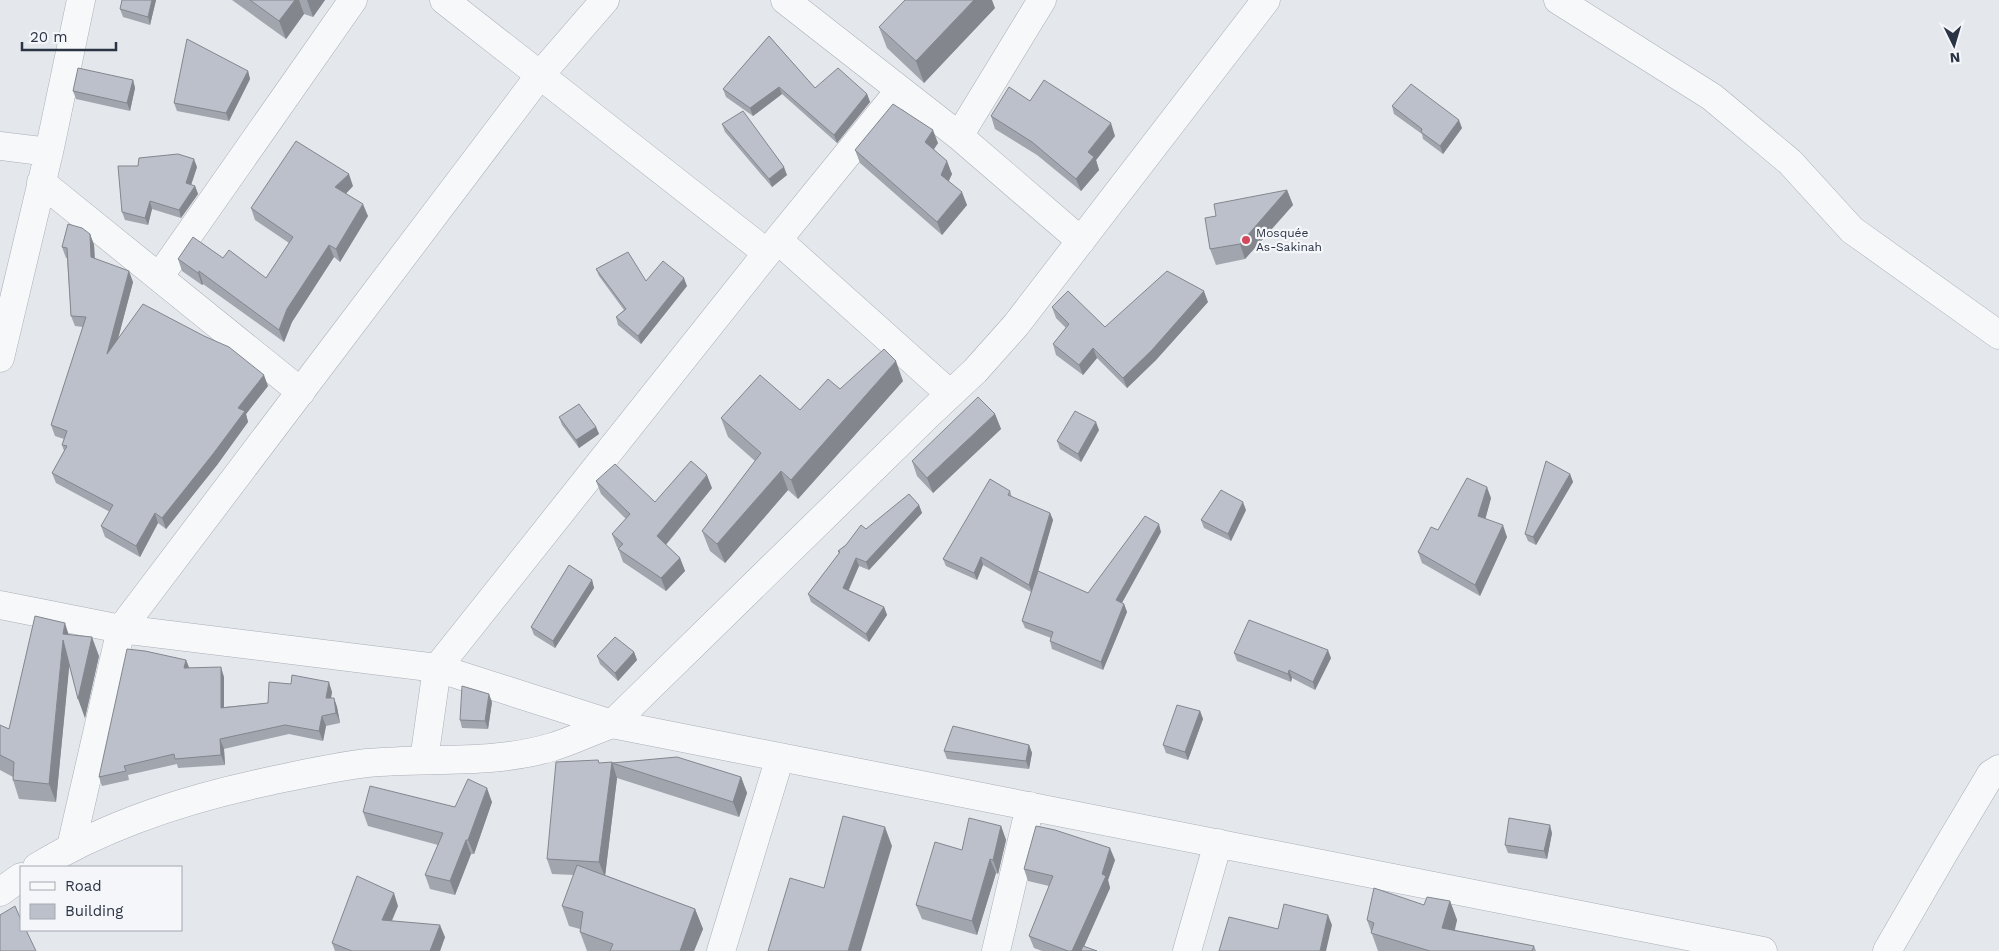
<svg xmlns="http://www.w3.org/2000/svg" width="1999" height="951" font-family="'Work Sans',sans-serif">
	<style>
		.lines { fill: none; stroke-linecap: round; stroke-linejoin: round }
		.minor-casing { stroke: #a9aeb7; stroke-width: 29 }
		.minor { stroke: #f7f8fa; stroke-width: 28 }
		.wall { fill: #a1a5ae }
		.shaded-wall { fill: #83868d }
		.building { fill: #bbc0ca; stroke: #83868d }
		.poi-dot { fill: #d1495b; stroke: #f4f6f9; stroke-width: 2 }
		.labels { text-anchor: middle; stroke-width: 4.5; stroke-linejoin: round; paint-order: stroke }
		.poi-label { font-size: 12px; fill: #2b3445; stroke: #f4f6f9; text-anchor: start }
	</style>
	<rect width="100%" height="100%" fill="#e4e7ec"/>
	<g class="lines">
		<defs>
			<path id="minor" d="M444,0L767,253
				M785,0L959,136L1081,241
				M1558,0L1712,97L1790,162L1852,230L1999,335
				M959,136L1042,0
				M0,146L49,152
				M41,182L301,392
				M778,240L950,394
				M159,277L353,0
				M0,358L49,152L81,0
				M0,605L121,629L437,668L612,724L1763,951
				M424,760L437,668L767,253L899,91
				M71,847L121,629L540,75L605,0
				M37,867C109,823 189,798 270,781C303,774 334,767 367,763C428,757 493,765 552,747C572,741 592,731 612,724L929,414L975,371L1016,325L1266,0
				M0,892L21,877
				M721,951L780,757
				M996,951L1030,806
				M1187,951L1218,843
				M1887,951L1945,851L1991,774L1999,769"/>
		</defs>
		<use href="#minor" class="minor-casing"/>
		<use href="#minor" class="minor"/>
	</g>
	<path class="wall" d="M156,0L150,25L123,17L120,9Z
		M232,0H325L313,17L304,14L286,39Z
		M995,8L924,83L887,48L879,27Z
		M769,36L815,88L867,94L870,102L837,143L782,94L753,116L726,97L723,89Z
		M248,71L250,79L229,121L177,111L174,103Z
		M133,80L135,88L130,111L76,99L73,91Z
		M1030,101L1115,136L1096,160L1099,170L1081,191L1037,155L995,129L991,116Z
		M1392,106L1462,128L1443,154L1423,139L1422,134L1394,114Z
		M722,124L787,175L772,187L725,132Z
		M938,143L934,149L952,174L949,181L967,205L942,235L860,163L855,150Z
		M197,167L191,185L195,186L198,194L181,218L152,209L148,225L125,220L122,212Z
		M353,186L346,193L368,216L340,262L334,257L292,322L284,342L203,284L202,285L182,271L178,259L223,258L266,278L289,243L255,220L251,208Z
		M1287,190L1293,205L1245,259L1216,265L1210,249Z
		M90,234L94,245L95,258L133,282L118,339L268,386L246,414L248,422L217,465L166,529L158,523L140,557L105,537L101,526L110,512L56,483L52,473L64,451L62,445L64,439L55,436L51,425L83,327L75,326L71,316L67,258H66L62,247Z
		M596,269L646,281L687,286L641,344L618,325L616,317L624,310L599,276Z
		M1208,302L1156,360L1127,388L1097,358L1083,375L1056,355L1053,344L1066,328L1056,318L1052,307L1105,327Z
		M903,381L798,499L788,490L725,563L710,551L702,531L755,461L728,437L721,418L800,410L840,389Z
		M995,414L1001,429L933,493L917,476L912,461Z
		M559,417L596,427L599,434L579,448L562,425Z
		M1099,430L1081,462L1060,449L1057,441Z
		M1570,474L1573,482L1536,545L1528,541L1525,534Z
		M596,481L655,502L712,488L666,545L680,558L685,571L666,591L623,562L618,548L617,547L612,534L626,519L601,494Z
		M1010,491L1012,497L1050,513L1053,520L1037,576L1088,593L1161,532L1122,603L1124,604L1127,612L1103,670L1052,649L1050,641L1051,638L1025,628L1022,621L1031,592L983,565L977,580L946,566L943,559Z
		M1491,498L1485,519L1507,537L1480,596L1422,563L1418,552L1438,530Z
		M919,505L922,513L869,570L859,566L849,590L884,607L887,615L869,642L811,602L808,594L839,554L838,551L866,529Z
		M1246,510L1231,541L1204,528L1201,520Z
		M592,580L594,588L555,648L534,635L531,627Z
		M69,635L99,656L85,718L69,665L56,802L19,799L13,780V777L0,770V725L9,729Z
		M634,652L637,660L618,681L600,664L597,656Z
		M1234,653L1331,658L1315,690L1292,678L1291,682L1237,661Z
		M186,660L189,668L224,677V707L268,703L332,692L331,698H334L337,707L340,723L326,726L323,741L289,734L224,749L225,765L178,768L177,764L128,775L129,780L102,786L99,777Z
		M492,702L488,729L462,728L460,720Z
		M1200,711L1203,719L1188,760L1166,753L1163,745Z
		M1029,745L1032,753L1029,769L947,759L944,751Z
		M598,760L599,763H612L741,777L747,793L739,817L617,778L605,875L695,909L703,929L694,951H587L580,932V929L569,926L562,906L574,875L552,874L547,859Z
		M492,802L474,854H471L455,895L430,889L425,875L438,845L368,826L363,812L455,807Z
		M1001,826L1006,840L998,874L996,873L977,935L922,919L916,905L962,850Z
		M1552,833L1547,859L1508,853L1505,845Z
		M1115,860L1108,880L1110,888L1084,946L1097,951H1042L1034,948L1029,936L1049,886L1028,881L1024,869Z
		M1450,901L1457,920L1455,930L1534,946L1536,951H1378L1367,920L1424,905Z
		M398,906L392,921L445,937L440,951H335L332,943Z"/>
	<path class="shaded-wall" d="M152,0H156L150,25L148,17Z
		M295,0H299L304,14L286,39L279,21Z
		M307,0H325L313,17Z
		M974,0H992L995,8L924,83L916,61Z
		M248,71L250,79L229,121L226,113Z
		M133,80L135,88L130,111L127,103Z
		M779,87L782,94L753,116L750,108Z
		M867,94L870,102L837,143L834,135Z
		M1459,120L1462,128L1443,154L1440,146Z
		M1111,123L1115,136L1096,160L1099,170L1081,191L1076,179L1088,152Z
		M933,130L938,143L930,155L925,142Z
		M194,159L197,167L189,191L186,183Z
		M947,161L952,174L945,188L941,175Z
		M784,167L787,175L772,187L769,179Z
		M349,174L353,186L340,200L335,187Z
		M195,186L198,194L181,218L179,210Z
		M1287,190L1293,205L1245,259L1240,244Z
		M962,192L967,205L942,235L937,222Z
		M150,201L152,209L148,225L145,218Z
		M363,204L368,216L340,262L336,249Z
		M90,234L94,245L95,268L91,257Z
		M329,245L334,257L292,322L284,342L279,330L287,309Z
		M129,271L133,282L111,365L107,354Z
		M199,271L203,284L202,285L198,273Z
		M684,278L687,286L641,344L638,336Z
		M1204,291L1208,302L1156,360L1127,388L1123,378Z
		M1093,348L1097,358L1083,375L1079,365Z
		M896,361L903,381L798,499L791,480Z
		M264,375L268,386L246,414L248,422L217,465L166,529L162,518L238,408Z
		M995,414L1001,429L933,493L927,478Z
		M1096,422L1099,430L1081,462L1078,454Z
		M596,427L599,434L579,448L576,440Z
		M781,471L788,490L725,563L717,544Z
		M1570,474L1573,482L1536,545L1533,537Z
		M707,475L712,488L662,549L657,536Z
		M1487,487L1491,498L1483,528L1478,516Z
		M1243,502L1246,510L1231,541L1228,534Z
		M919,505L922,513L869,570L866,562Z
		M155,513L158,523L140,557L136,546Z
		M1050,513L1053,520L1032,592L1029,585Z
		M1159,524L1161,532L1119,608L1116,600Z
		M1503,525L1507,537L1480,596L1475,585Z
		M981,557L983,565L977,580L974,573Z
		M680,558L685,571L666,591L661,578Z
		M856,558L859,566L846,595L843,588Z
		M592,580L594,588L555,648L553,641Z
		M1124,604L1127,612L1103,670L1101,662Z
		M884,607L887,615L869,642L866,634Z
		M65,623L71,642L63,634Z
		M92,637L99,656L85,718L78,699Z
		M63,640L70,659L56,802L49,784Z
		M1328,650L1331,658L1315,690L1313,682Z
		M634,652L637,660L618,681L615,673Z
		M186,660L190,670L184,668Z
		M221,667L224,677V717L221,708Z
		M1289,670L1292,678L1291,682L1288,674Z
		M329,682L332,692L329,708L326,698Z
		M489,694L492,702L488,729L485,721Z
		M334,698L337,707L340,723L336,713Z
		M1200,711L1203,719L1188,760L1185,752Z
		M322,716L326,726L323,741L319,731Z
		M220,739L224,749L225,765L221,755Z
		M1029,745L1032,753L1029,769L1026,761Z
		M612,762L617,778L605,877L599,862Z
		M741,777L747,793L739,817L733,802Z
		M487,788L492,802L474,854L468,840Z
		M1550,825L1552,833L1547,859L1544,851Z
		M1001,826L1006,840L998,874L993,860Z
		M885,827L892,846L861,951H848Z
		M466,840L471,854L455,895L450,881Z
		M1110,848L1115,860L1108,880L1110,888L1082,951H1072L1102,874Z
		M990,859L996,873L977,935L972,921Z
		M394,893L398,906L386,933L382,920Z
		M1450,901L1457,920L1450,947L1442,928Z
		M695,909L703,929L694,951H680Z
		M1328,915L1332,925L1326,951H1320Z
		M440,925L445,937L440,951H430Z"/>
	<path class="building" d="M122,0H152L148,17L120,9Z
		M250,0H295L279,21Z
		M905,0H974L916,61L879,27Z
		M769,36L815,88L838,68L867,94L834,135L779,87L750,108L723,89Z
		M187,39L248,71L226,113L174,103Z
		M78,68L133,80L127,103L73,91Z
		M1044,80L1111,123L1088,152L1094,157L1076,179L1032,142L991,116L1009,87L1030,101Z
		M1411,84L1459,120L1440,146L1421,132L1422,129L1392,106Z
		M893,104L933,130L925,142L947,161L941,175L962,192L937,222L855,150Z
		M743,111L784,167L769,179L722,124Z
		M296,141L349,174L335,187L363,204L336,249L329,245L287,309L279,330L199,271L198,273L178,259L193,237L223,258L229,250L266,278L293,237L251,208Z
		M178,154L194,159L186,183L195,186L179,210L150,201L145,218L122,212L118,166H138L139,158Z
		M1287,190L1240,244L1210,249L1205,218L1216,216L1214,204Z
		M68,224L82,228L90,234L91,257L129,271L107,354L143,304L204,336L229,347L264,375L238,408L245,411L213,454L162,518L155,513L136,546L101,526L113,505L52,473L67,446L62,445L67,431L51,425L86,317L71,316L67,248L62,247Z
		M628,252L646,281L663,261L684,278L638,336L616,317L626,309L596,269Z
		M1167,271L1204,291L1152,350L1123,378L1093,348L1079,365L1053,344L1069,324L1052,307L1068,291L1105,327Z
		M884,349L896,361L791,480L781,471L717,544L702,531L761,453L721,418L760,375L800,410L828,379L840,389Z
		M978,397L995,414L927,478L912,461Z
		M579,404L596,427L576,440L559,417Z
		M1075,411L1096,422L1078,454L1057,441Z
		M691,461L707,475L657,536L680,558L661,578L618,549L623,544L612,534L630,514L596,481L615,464L655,502Z
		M1546,461L1570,474L1533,537L1525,534Z
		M1467,478L1487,487L1478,516L1503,525L1475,585L1418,552L1431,527L1438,530Z
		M990,479L1010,491L1008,495L1050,513L1029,585L981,557L974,573L943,559Z
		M1221,490L1243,502L1228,534L1201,520Z
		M909,494L919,505L866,562L856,558L843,588L884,607L866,634L808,594L840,552L838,551L846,545L861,525L866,529Z
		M1145,516L1159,524L1116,600L1124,604L1101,662L1050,641L1053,632L1022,621L1038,571L1088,593Z
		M569,565L592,580L553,641L531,627Z
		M35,616L65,623L63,634L92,637L78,699L63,640L49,784L13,780L14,762L0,755V725L9,729Z
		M1249,620L1328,650L1313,682L1289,670L1288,674L1234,653Z
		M615,637L634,652L615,673L597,656Z
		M127,649L145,651L186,660L184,668L221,667V708L268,703L269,682L291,684L292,675L329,682L326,698H334L336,713L322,716L319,731L285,725L220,739L221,755L175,759L174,754L124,766L126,771L99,777Z
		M462,686L489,694L485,721L460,720Z
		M1177,705L1200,711L1185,752L1163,745Z
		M953,726L1029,745L1026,761L944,751Z
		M677,757L741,777L733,802L612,763Z
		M598,760L599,763L612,762L599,862L547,859L556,762Z
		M468,779L487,788L468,840H466L450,881L425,875L443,833L363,812L370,786L455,807Z
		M843,816L885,827L848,951H768L790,878L824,888Z
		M969,818L1001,826L993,860L990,859L972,921L916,905L935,842L962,850Z
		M1509,818L1550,825L1544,851L1505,845Z
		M1036,826L1055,830L1110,848L1102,874L1106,876L1072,951H1068L1029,936L1053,876L1024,869Z
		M577,865L695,909L680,951H610L613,944L580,932L583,912L562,906Z
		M357,876L394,893L382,920L440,925L430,951H352L332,943Z
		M1374,888L1424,905L1427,897L1450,901L1442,928L1534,946L1532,951H1430L1371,933L1374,923L1367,920Z
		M1284,904L1328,915L1320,951H1219L1229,917L1278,929Z
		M15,906L21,920V930H26L36,951H0V915Z
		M1083,946L1097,951H1081Z"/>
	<circle class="poi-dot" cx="1246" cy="240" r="5"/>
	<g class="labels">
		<g class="poi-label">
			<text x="1256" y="237">Mosquée<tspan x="1256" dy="14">As-Sakinah</tspan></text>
		</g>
	</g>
	<rect x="20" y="866" width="162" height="65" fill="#f4f6f9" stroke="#a4a8b1"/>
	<rect x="30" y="882" width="25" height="8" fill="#f7f8fa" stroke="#a4a8b1"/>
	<text x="65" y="891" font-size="15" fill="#2b3445">Road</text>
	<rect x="30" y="904" width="25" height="15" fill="#bbc0ca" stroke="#a4a8b1"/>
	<text x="65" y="916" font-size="15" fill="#2b3445">Building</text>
	<g transform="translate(1954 45) rotate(175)" stroke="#f4f6f9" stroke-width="4" paint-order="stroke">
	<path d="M0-4L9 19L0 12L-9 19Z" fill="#2b3445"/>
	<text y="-8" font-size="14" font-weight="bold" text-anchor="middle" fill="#2b3445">N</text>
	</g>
	<path d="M22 42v8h94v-8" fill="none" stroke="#2b3445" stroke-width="2.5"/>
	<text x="30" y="42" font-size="15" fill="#2b3445" stroke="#f4f6f9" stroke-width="4" paint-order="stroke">20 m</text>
</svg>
